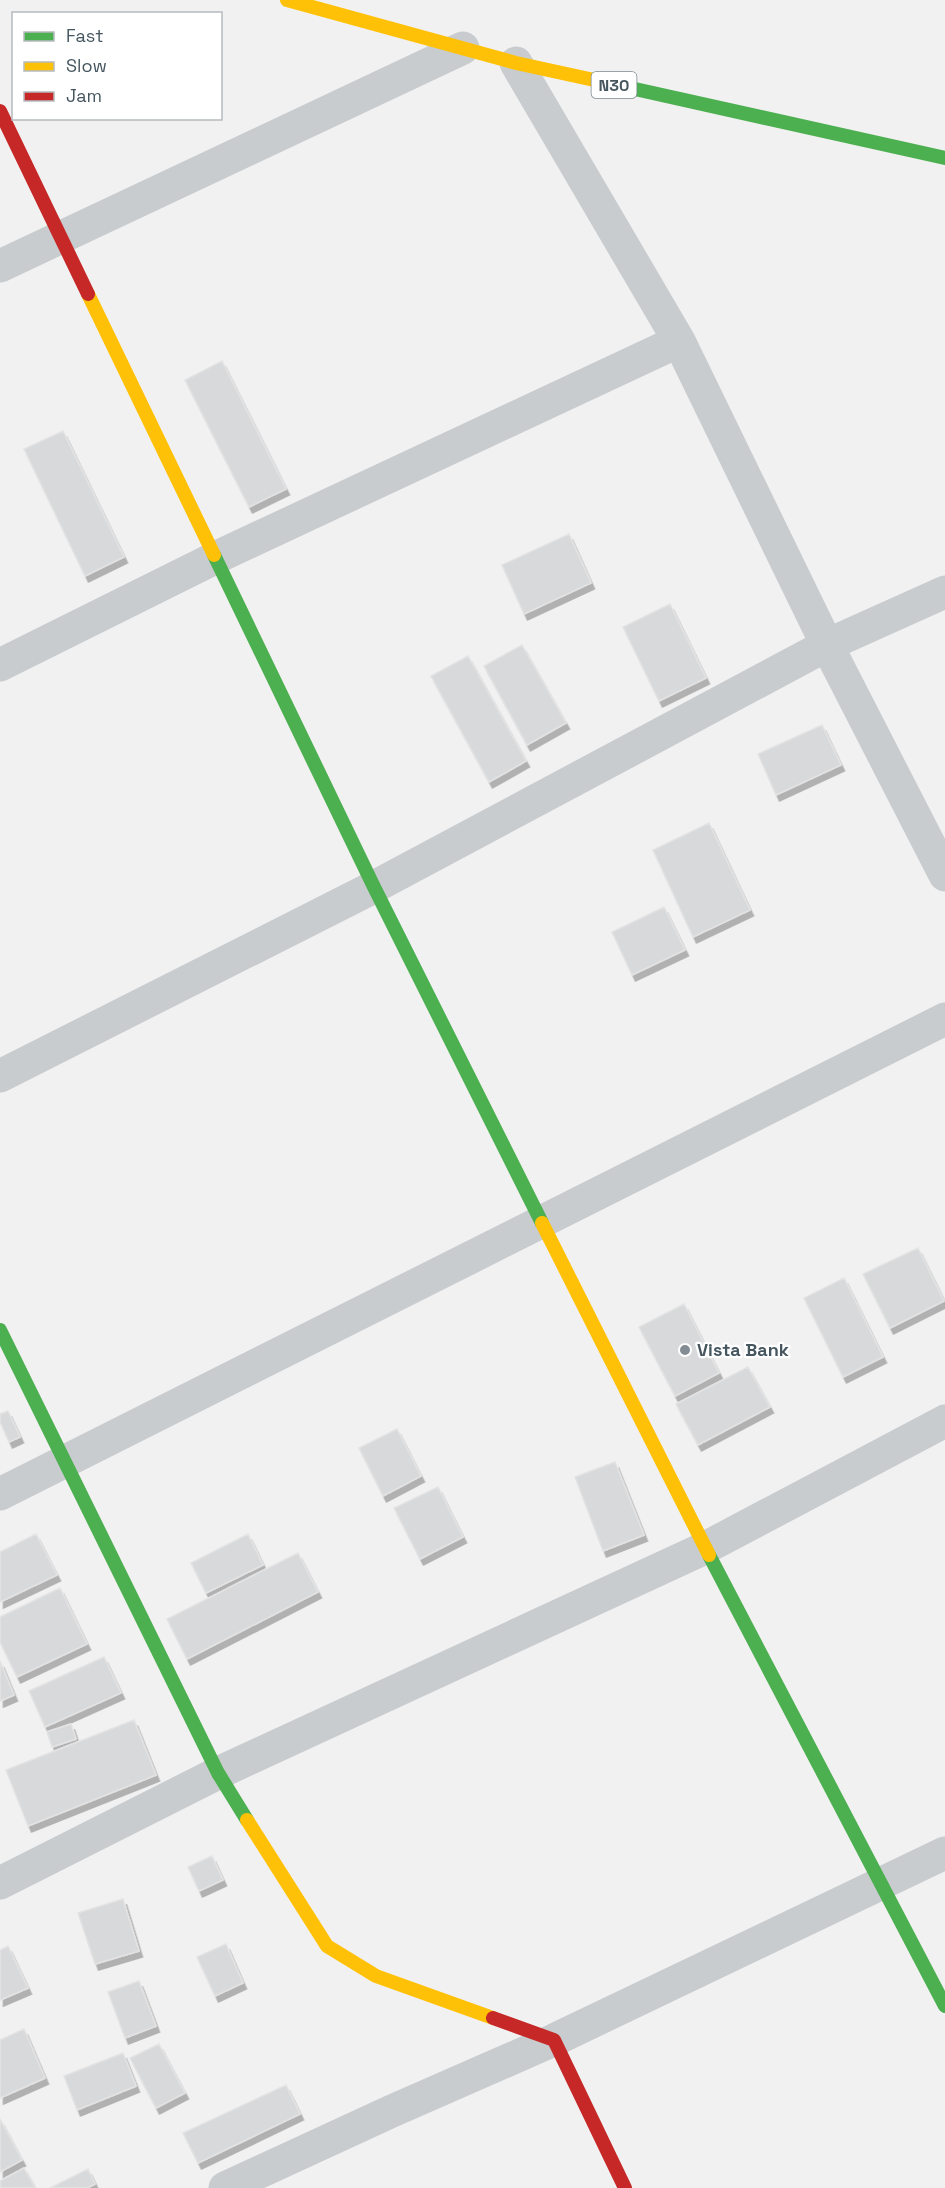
<svg xmlns="http://www.w3.org/2000/svg" width="945" height="2188" font-family="'Space Grotesk',sans-serif">
	<style>
		.building { fill: #d8d9da; stroke: #e3e3e4; stroke-width: 1.5; filter: url(#shadow) }
		.lines { fill: none; stroke-linecap: round; stroke-linejoin: round }
		.street { stroke: #c8ccce; stroke-width: 33 }
		.fast { stroke: #4caf50; stroke-width: 14 }
		.slow { stroke: #ffc107; stroke-width: 14 }
		.jam { stroke: #c62828; stroke-width: 14 }
		.poi-dot { fill: #828c92; stroke: #fff; stroke-width: 2 }
		.labels { text-anchor: middle; stroke-width: 4.5; stroke-linejoin: round; paint-order: stroke }
		.shield { fill: #fff; stroke: #7e898f; stroke-width: 1.5 }
		.shield-label { font-size: 16px; font-weight: bold; fill: #46565f }
		.poi-label { font-size: 18px; font-weight: bold; fill: #46565f; stroke: #fff; text-anchor: start }
	</style>
	<defs>
		<filter id="shadow"><feDropShadow dx="3.5" dy="6" stdDeviation="0" flood-color="#0004"/></filter>
	</defs>
	<rect width="100%" height="100%" fill="#f2f1f1"/>
	<path class="building" d="M222,361L286,489L249,507L185,380Z
		M63,431L124,557L85,576L24,449Z
		M569,534L591,583L524,614L502,565Z
		M670,604L706,678L659,701L623,627Z
		M522,645L566,723L527,745L484,666Z
		M468,656L526,761L489,782L431,676Z
		M822,725L841,765L776,795L758,754Z
		M709,823L750,910L693,937L653,850Z
		M664,907L685,950L632,975L612,932Z
		M918,1248L944,1301L890,1328L863,1274Z
		M844,1278L883,1357L843,1377L804,1298Z
		M684,1304L719,1373L675,1396L639,1327Z
		M748,1367L770,1407L698,1445L676,1404Z
		M8,1411L20,1437L9,1442L0,1422V1414Z
		M397,1429L421,1476L383,1496L359,1448Z
		M615,1462L644,1535L603,1551L575,1477Z
		M438,1487L463,1537L420,1559L394,1508Z
		M36,1534L57,1575L0,1602V1552Z
		M248,1534L263,1565L206,1593L191,1563Z
		M298,1553L318,1592L187,1659L167,1619Z
		M60,1588L87,1644L17,1677L0,1642V1617Z
		M104,1657L121,1693L45,1727L29,1691Z
		M0,1661L14,1695L0,1701Z
		M134,1720L156,1775L28,1826L6,1770Z
		M71,1724L76,1739L52,1747L47,1732Z
		M212,1856L223,1880L199,1891L188,1867Z
		M123,1899L139,1951L95,1964L78,1913Z
		M226,1944L243,1983L215,1996L197,1957Z
		M8,1946L28,1988L0,2000V1950Z
		M139,1981L156,2026L125,2038L108,1992Z
		M24,2029L45,2078L0,2098V2040Z
		M159,2044L185,2093L156,2108L130,2058Z
		M123,2053L136,2086L77,2110L64,2076Z
		M286,2085L300,2114L198,2163L183,2133Z
		M0,2119L22,2160L0,2172Z
		M24,2168L35,2188H1L0,2181Z
		M88,2169L95,2184L87,2188H50Z"/>
	<g class="lines">
		<path class="street" d="M516,63L679,341L827,645L945,875
			M0,266L463,48
			M0,665L215,558L679,341
			M0,1076L374,887L827,645L945,592
			M0,1494L945,1019
			M0,1883L218,1773L705,1548L945,1421
			M225,2188L392,2111L554,2040L945,1853"/>
		<path class="fast" d="M608,83L945,158
			M214,555L374,887L542,1223
			M0,1330L218,1773L247,1820
			M709,1555L945,2006"/>
		<path class="slow" d="M287,0L516,63L608,83
			M88,294L214,555
			M542,1223L709,1555
			M247,1820L327,1946L376,1976L493,2018"/>
		<path class="jam" d="M0,111L88,294
			M493,2018L554,2040L625,2188"/>
	</g>
	<circle class="poi-dot" cx="685" cy="1350" r="6"/>
	<g class="labels">
		<rect class="shield" x="591.5" y="72" width="45" height="26" rx="4.5"/>
		<g class="shield-label">
			<text x="614" y="91">N30</text>
		</g>
		<g class="poi-label">
			<text x="697" y="1356">Vista Bank</text>
		</g>
	</g>
	<rect x="12" y="12" width="210" height="108" fill="#ffffff" stroke="#b5bbbf" stroke-width="1.5"/>
	<rect x="24" y="32" width="30" height="9" fill="#4caf50" stroke="#b5bbbf" stroke-width="1.5"/>
	<text x="66" y="42" font-size="18" fill="#46565f">Fast</text>
	<rect x="24" y="62" width="30" height="9" fill="#ffc107" stroke="#b5bbbf" stroke-width="1.5"/>
	<text x="66" y="72" font-size="18" fill="#46565f">Slow</text>
	<rect x="24" y="92" width="30" height="9" fill="#c62828" stroke="#b5bbbf" stroke-width="1.5"/>
	<text x="66" y="102" font-size="18" fill="#46565f">Jam</text>
</svg>
